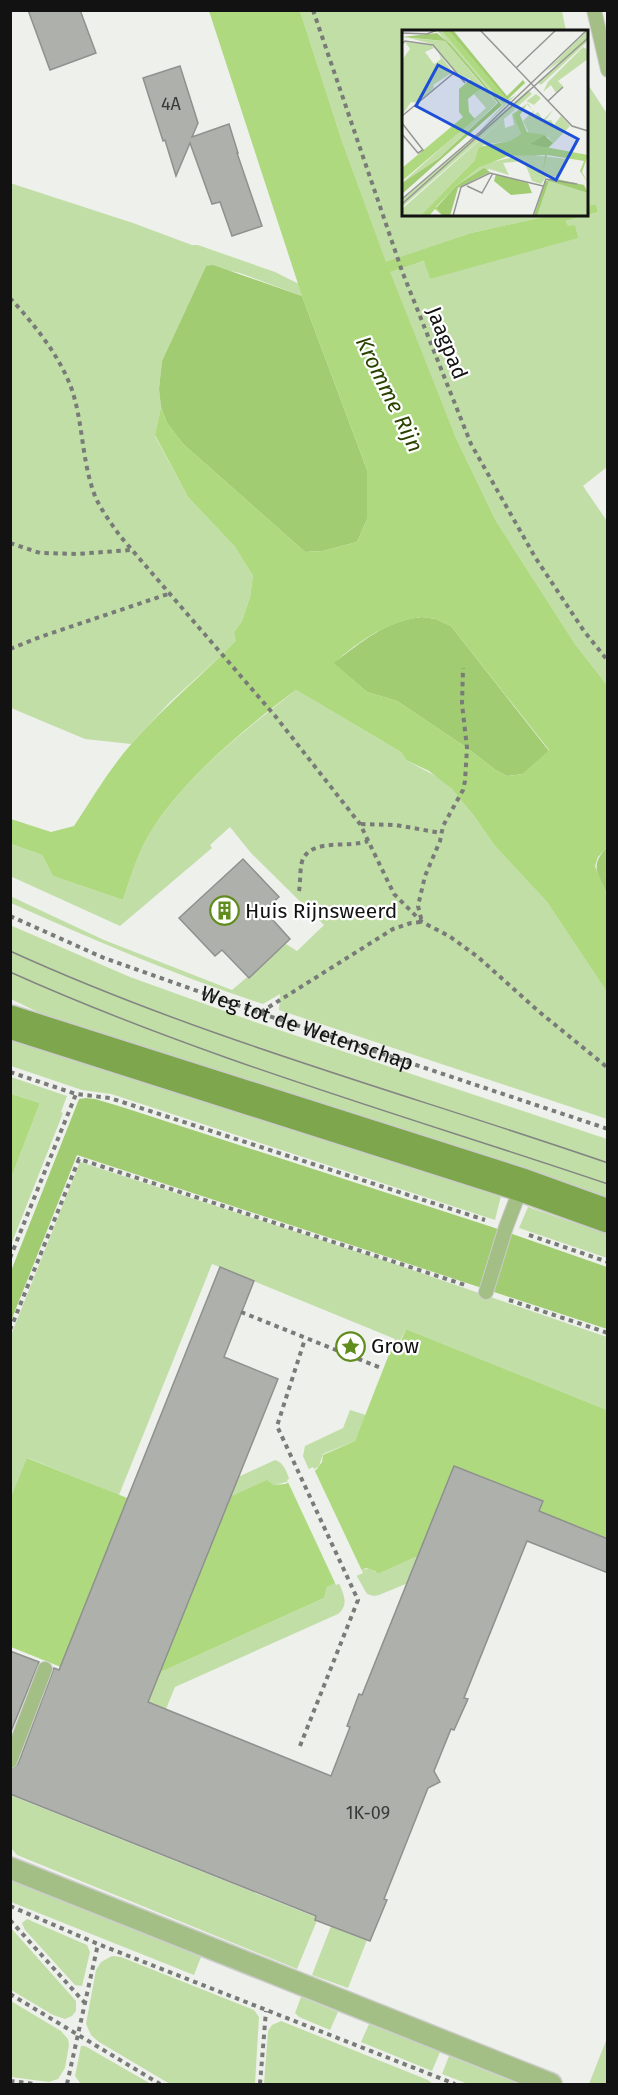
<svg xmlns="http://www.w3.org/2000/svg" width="618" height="2095" font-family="'Fira Sans',sans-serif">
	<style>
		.green { fill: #c2dea7 }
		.forest { fill: #a1cc72 }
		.water { fill: #aed97f; fill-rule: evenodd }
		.pier { fill: #eef0ec }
		.building { fill: #aeb0ac; stroke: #8f918e; stroke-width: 1.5 }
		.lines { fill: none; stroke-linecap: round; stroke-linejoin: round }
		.service-casing { stroke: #cbccc9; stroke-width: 16 }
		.pedestrian-casing { stroke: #cbccc9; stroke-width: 24 }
		.secondary-casing { stroke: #cbccc9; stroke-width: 36 }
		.path { stroke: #797b78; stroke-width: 4; stroke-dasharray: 4.5 4.5; stroke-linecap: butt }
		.service { stroke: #a3bf86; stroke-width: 14 }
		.pedestrian { stroke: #a3bf86; stroke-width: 21 }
		.secondary { stroke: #7da64d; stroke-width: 33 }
		.tram { stroke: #848583; stroke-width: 1.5 }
		.labels { text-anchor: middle; stroke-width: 4.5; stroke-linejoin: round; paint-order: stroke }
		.number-label { font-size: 18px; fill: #383a38 }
		.street-label { font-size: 21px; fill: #111211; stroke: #fff }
		.poi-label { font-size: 21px; fill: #111211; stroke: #fff; text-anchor: start }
		.water-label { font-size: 22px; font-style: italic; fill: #2a4300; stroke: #fff }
		.inset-road { fill: none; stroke: #969794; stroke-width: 1.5 }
		.view { fill: #1d4ed8; fill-opacity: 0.15; stroke: #1d4ed8; stroke-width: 3 }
		.inset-edge { fill: none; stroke: #111211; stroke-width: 3 }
	</style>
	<rect width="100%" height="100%" fill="#eef0ec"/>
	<path class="green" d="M300,11H562L566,31L404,32V214L552,215L471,233L386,263L342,141Z
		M587,83L608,115L607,467L583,486L607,521V685L575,644L496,521L456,438L389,272L425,261L430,279L568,227L566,221L598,212L596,204L587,206Z
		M10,183L133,223L192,245H198L275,272L299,284L302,296L240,273L206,266L162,361L159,389L161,407L155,436L188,497L235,547L253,576L250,597L242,621L234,632L237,641L169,703L131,744L85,739L11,708Z
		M296,690L401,752L406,760L441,779L452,789L474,816L495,846L547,902L607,992V1119L279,1010L280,994L263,1004C177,976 94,940 11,903L10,896L104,940L232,990L286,944L297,951L324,925L251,853L230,827L210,845L212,848L120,926L10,876L11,844L42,855L53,876L123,900C131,876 139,849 153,828C189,773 245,730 296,690Z
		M10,925L130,977L255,1022L607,1139V1200L52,1019L11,999Z
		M11,1040L501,1196L495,1220L111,1094L82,1090L11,1066Z
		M11,1077L67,1096L61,1112L63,1113L11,1245V1178L40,1103L11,1094Z
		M80,1162L389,1262L607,1337V1410L406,1329L400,1341L212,1264L119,1495L28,1458L11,1500V1335Z
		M528,1207L607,1234V1258L519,1228Z
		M350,1410L366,1415L355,1441L323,1454L319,1466L310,1472L303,1456L305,1446L343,1428Z
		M275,1460C284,1462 287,1473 290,1481L230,1497L238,1477Z
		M418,1556L408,1583L379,1595L374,1596L367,1594L355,1573C364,1569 370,1566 378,1574Z
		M338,1581C343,1593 350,1604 338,1614L175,1687L166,1709L148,1702L161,1672L324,1598L327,1587Z
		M10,1795L318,1918L297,1969L17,1855L11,1848Z
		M11,1881L201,1957L194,1975L11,1902Z
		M27,1919L87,1945L90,1952L82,1986L75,1985L25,1930L22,1923Z
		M331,1926L367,1940L348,1988L312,1975Z
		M11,1928L76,2001V2011L72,2016L65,2019L53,2015L11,1990Z
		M112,1956L121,1957L254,2010L259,2017L255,2084H170L99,2042L91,2035L86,2024L96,1970L101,1962Z
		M301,1997L338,2012L330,2030L299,2017L295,2013Z
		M11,2001L61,2031L68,2039L69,2045L65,2068L58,2079L49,2082L11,2077Z
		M281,2021L428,2080L433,2084H264L268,2031L272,2025Z
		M369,2024L440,2052L432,2071L361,2042Z
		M607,2038V2084H589Z
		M81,2046H85L151,2084L80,2083L75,2076Z
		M449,2056L519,2084H468L442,2074Z"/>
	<path class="forest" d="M213,265L302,296L367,470V519L357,542L323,551L305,552L183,444L167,423L161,407L159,389L162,361L206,266Z
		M422,617L436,619L451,626L549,751L523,774L507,776L497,771L467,748L397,701L367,692L333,663C363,642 384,621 422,617Z
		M607,847V895C598,872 589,867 607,847Z
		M86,1098L95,1099L122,1107L492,1227L607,1267V1329L77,1155L11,1321V1271L79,1099Z"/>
	<path class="water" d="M209,11H300L342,141L386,262L471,233L552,215L586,214L587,206L596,204L598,212L566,221L568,226L575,225L578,238L430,279L424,261L390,272L456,438L496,521L575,644L607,685V847L598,857L595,866L607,895V992L547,902L495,846L474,816L452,789L429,771L406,760L401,752L296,690C247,726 186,777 153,828C139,849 131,876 123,900L53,876L42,855L11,844V819L51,832L74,826C93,797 110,768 133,742C165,706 202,675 236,641L234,632L242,621L250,597L253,576L235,547L188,497L155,435L161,407L167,423L183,444L305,552L323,551L357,542L367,519V470L302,296ZM422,617L436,619L451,626L549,750L523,774L507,776L497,771L467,748L397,701L367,692L334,663C359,641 388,621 422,617Z
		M11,1094L40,1103L11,1178L10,1094Z
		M406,1329L607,1410V1540L450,1477L418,1556L378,1574L375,1571L366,1568L327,1587L324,1598L161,1672L148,1702L11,1647L10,1500L27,1458L215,1533L230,1497L267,1480L273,1485L285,1484L316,1470L322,1462L323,1455L355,1441L395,1339L401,1341Z"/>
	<path class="pier" d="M313,1467L363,1573L336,1585L287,1480Z"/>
	<path class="building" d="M28,10H80L96,53L50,70Z
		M180,66L198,123L192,137L229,124L238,153H237L262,226L232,236L220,202L212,204L190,143L176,176L165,140L163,141L143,78Z
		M243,859L279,897L264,910L290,939L249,978L222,950L215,956L179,918Z
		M220,1267L254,1281L224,1357L278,1379L148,1702L331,1776L350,1727L347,1726L359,1694L362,1695L454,1466L543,1501L539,1511L608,1539V1573L527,1541L464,1698L468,1699L454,1730L451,1729L434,1771L440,1782L428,1788L384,1899L387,1900L370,1941L315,1920L316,1916L10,1794V1770L18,1764L54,1668L59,1670Z
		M10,1651L39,1662L10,1734Z"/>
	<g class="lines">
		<defs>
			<path id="service" d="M594,10L608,70
				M486,1292L506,1227L522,1185
				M10,1761L45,1669"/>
			<path id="pedestrian" d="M10,1868L551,2084"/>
			<path id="secondary" d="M10,1022L522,1185L608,1216"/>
		</defs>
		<use href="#service" class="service-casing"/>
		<use href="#pedestrian" class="pedestrian-casing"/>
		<use href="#secondary" class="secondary-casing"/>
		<g class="path">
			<path d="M313,10L402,271L471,444L535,557L584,631L608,661"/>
			<path d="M10,298C34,324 60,356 72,390C82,420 82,454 91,484C96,504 109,520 120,536L276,717L360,824L394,894L422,922L449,936L478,957L537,1010L608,1068"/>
			<path d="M10,543L40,553L77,554L131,550"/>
			<path d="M10,649L40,637L171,593"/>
			<path d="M361,824L396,825L441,833"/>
			<path d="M299,891C301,881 299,865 304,857C315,839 349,848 368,841"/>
			<path id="s1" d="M10,916L104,958L260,1013L608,1129"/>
			<path d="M261,1012L393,929L411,923L422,922L418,906L425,876L440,841L443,826L463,790L465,781L467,748L462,704L463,668"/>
			<path d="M10,1072L76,1094L110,1098L485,1220"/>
			<path d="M529,1235L608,1262"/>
			<path d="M10,1258L76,1094"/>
			<path d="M509,1300L608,1333"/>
			<path d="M241,1312L381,1368"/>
			<path d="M10,1330L79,1159L465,1285"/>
			<path d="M300,1746L358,1600L277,1426L305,1339"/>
			<path d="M10,1906L98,1944L455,2084"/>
			<path d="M10,1920L84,2002"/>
			<path d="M10,1994L160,2084"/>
			<path d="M10,2081L35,2084"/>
			<path d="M67,2084L98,1944"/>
			<path d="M260,2084L266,2011"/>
		</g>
		<use href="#service" class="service"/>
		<use href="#pedestrian" class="pedestrian"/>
		<use href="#secondary" class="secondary"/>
		<path class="tram" d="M10,951C203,1039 408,1094 608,1163
			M10,972C204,1059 407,1116 608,1184"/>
	</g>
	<defs>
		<symbol id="building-ring" viewBox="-11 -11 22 22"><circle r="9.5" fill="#fff" stroke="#618d1f" stroke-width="1.5"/><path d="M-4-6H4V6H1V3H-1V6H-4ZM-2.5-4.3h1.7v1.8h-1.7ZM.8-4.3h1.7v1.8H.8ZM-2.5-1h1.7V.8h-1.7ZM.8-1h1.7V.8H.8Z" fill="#618d1f"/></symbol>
		<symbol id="sight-ring" viewBox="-11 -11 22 22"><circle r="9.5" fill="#fff" stroke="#618d1f" stroke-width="1.5"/><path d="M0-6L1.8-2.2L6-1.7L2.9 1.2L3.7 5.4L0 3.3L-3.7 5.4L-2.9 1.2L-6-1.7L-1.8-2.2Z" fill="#618d1f"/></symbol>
	</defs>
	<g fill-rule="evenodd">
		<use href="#building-ring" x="208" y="894" width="33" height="33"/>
		<use href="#sight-ring" x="334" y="1330" width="33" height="33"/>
	</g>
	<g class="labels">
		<g class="number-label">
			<text x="171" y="110">4A</text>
			<text x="368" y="1819">1K-09</text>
		</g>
		<g class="street-label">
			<text transform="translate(447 343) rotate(68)" y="7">Jaagpad</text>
			<text dy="7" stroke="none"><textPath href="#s1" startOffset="318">Weg tot de Wetenschap</textPath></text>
		</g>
		<g class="poi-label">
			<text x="245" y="918">Huis Rijnsweerd</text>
			<text x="371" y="1353">Grow</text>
		</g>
		<g class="water-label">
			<text transform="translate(390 394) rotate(64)" y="8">Kromme Rijn</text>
		</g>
	</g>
	<g transform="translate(402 30)">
		<rect width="186" height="186" fill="#eef0ec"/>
		<path d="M39,0L101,72L114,65L78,100L101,75L36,2ZM186,0V11L139,55L136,52L160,30L143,42ZM7,8L43,11L95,73L36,129L0,153L84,78L72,64L77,59L69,49L59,48L30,14ZM3,12L29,15L32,18L23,22L32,34L39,29L37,24L51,42L31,55L32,58L15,73L9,72L0,85V30L8,19ZM181,17L186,20V29L156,51L161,56L154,63L149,55L141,62L146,52ZM126,60L130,64L0,177V170ZM134,64L139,68L132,75L124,71L102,89L103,98L112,95L110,84L126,73L130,80L125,74L112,85L119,104L107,111L81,115L73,130L18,186H0V179L108,83ZM152,79L143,91L149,90L152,95L159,86L168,96L146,119L151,113L146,107L128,105L121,91L132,80L131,85L136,82L141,90ZM123,124L165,129L157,147L145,146L139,154L130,151L122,131L101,133L107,145L87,139L54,156L82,134ZM147,151L186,163V186H135Z" fill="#c2dea7"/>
		<path d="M46,0H51L105,66L121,50L123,53L105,70ZM35,3L48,14L100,75L0,164V153L36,129L96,73L43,11L0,7ZM142,105L151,113L145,119L127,114ZM82,138L88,142L56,158L48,186H41L34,178L54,156ZM94,144L126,153L130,163L109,165L92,151ZM150,148L182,155L186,163L147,151L135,186H132L143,152Z" fill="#a1cc72"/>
		<path d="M39,0H46L60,16L105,69L101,73ZM69,49L78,59L66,69L67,82L73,89L0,151V138L61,87L57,82V59ZM125,74L118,85L125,102L143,105L127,114L186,125L180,142L186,153L178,141L182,131L145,125L141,141L143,125L106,126L78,137L54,156L34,177L41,186L33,179L27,186H18L73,130L77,117L107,111L119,104L111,85Z" fill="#aed97f"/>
		<path class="inset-road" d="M78,0L170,96L186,101M0,3L25,4L35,0M0,14L3,11L31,15L63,53M114,38L154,0M146,71L161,57M0,86L53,42M0,93L21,120L16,123L0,104M65,156L80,163L91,143M0,169L78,102L185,0M0,174L186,8M51,186L59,157L88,143L141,156M131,186L144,149L175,154"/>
		<path class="view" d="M36,35L176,109L154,150L14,76Z"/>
		<rect width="186" height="186" class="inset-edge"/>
	</g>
	<rect width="618" height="2095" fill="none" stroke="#111211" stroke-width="24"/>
</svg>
